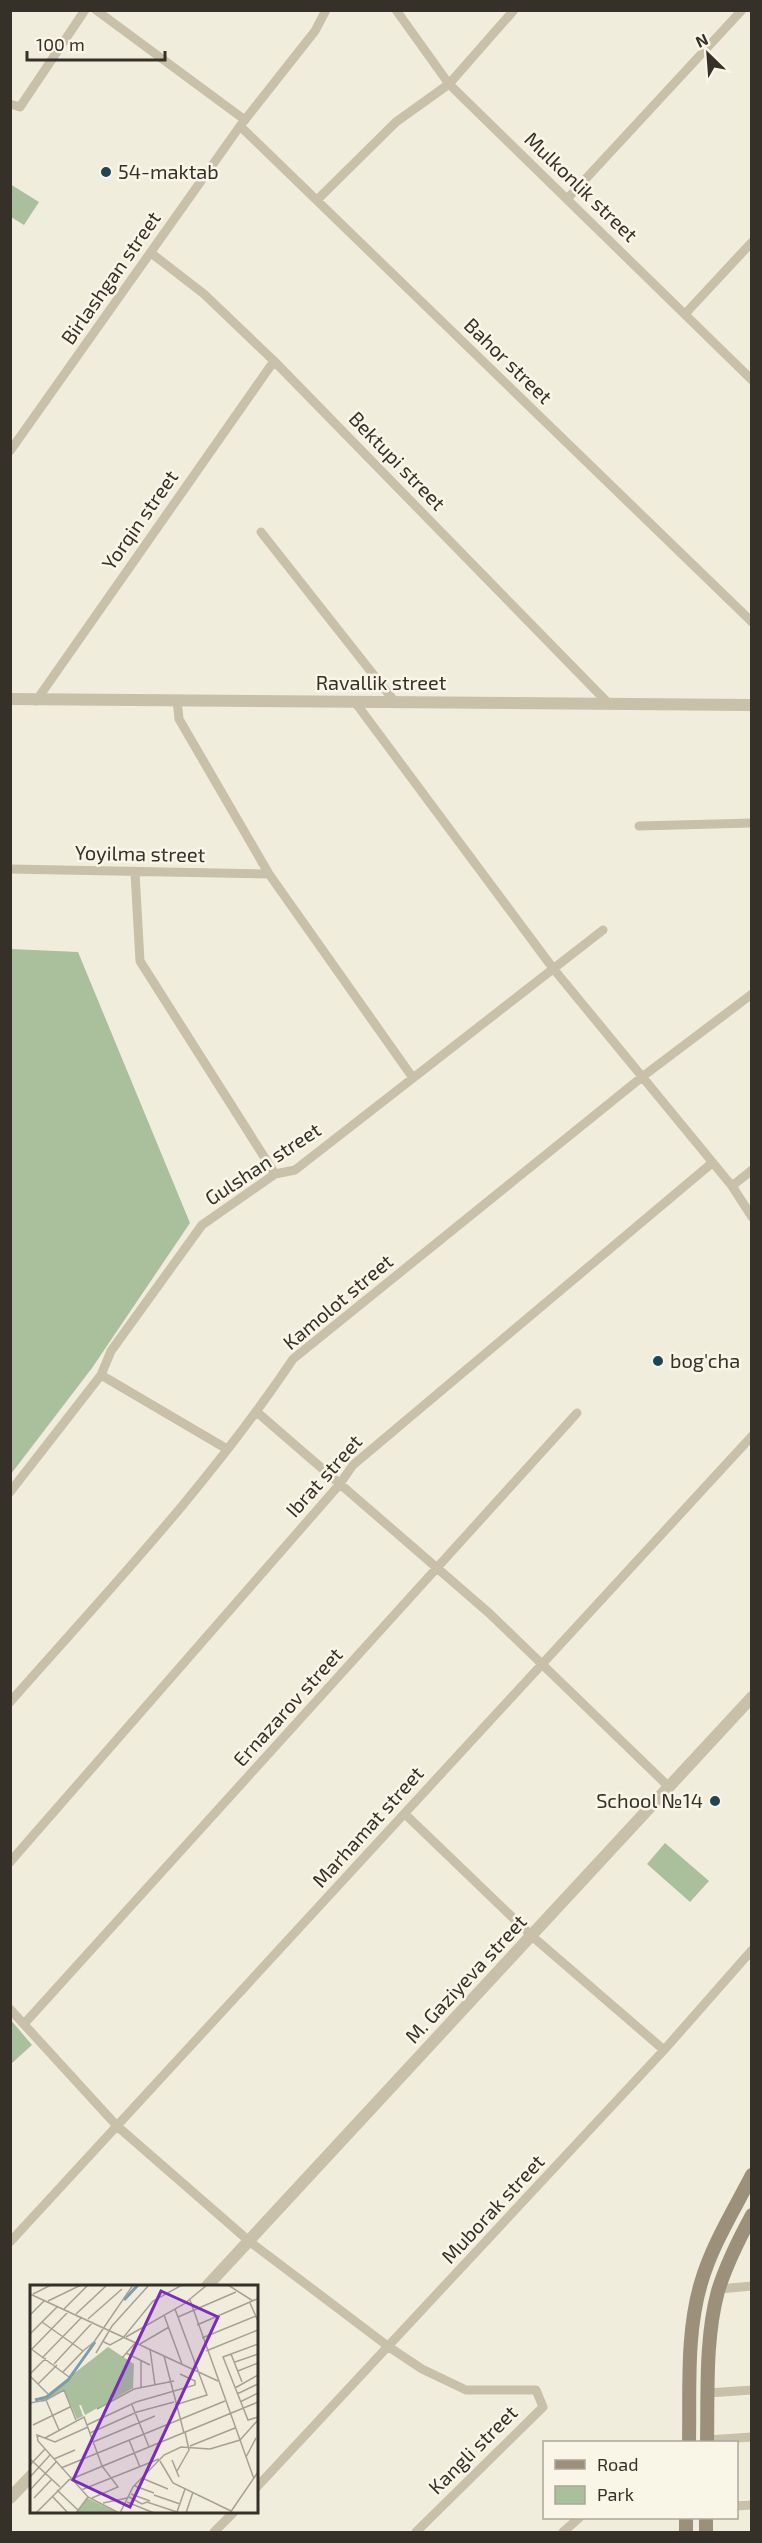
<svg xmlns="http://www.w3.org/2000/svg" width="762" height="2543" font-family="'Exo 2',sans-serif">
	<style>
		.green { fill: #aabf9c }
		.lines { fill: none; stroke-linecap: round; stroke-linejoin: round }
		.minor { stroke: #c8c0a8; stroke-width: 9 }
		.tertiary { stroke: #c8c0a8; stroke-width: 12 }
		.secondary { stroke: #9c907a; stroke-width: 14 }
		.poi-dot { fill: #204355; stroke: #f9f6e8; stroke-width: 2 }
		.labels { text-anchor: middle; stroke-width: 5; stroke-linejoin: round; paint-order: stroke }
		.poi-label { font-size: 20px; fill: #353028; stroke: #f9f6e8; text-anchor: start }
		.street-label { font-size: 20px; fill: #353028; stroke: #f9f6e8 }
		.inset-river { fill: none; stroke: #7c9dac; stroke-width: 3 }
		.inset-road { fill: none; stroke: #a6a194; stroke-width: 1.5 }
		.view { fill: #7b2cbf; fill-opacity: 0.15; stroke: #7b2cbf; stroke-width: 3 }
		.inset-edge { fill: none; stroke: #353028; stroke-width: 3 }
	</style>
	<rect width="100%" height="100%" fill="#f1eddc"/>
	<path class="green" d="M10,184L39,202L24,225L11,217Z
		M11,949L78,952L190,1223L92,1368L11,1474Z
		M665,1843L709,1881L690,1902L647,1864Z
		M10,2019L32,2045L11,2064H10Z"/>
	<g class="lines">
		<path class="minor" d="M96,10L245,120
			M396,10L449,84L752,380
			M10,104L20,107L85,10
			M240,126L752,622
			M567,199L742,10
			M317,200L396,122L449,84L514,10
			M151,253L204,294L274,361L609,704
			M685,314L752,242
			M10,451L240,126L315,31L326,10
			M261,532L395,702
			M177,700L179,719L269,874L413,1078
			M36,701L274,361
			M355,702L552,967L732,1186L752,1217
			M639,826L752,823
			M10,869L269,874
			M135,873L140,961L275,1174
			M732,1186L752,1170
			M101,1375L227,1449
			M258,1413L489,1613L668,1786
			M10,1492L101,1375L111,1351L202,1225L275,1174L295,1170L603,930
			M10,1702C108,1591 211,1482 293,1359L642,1077L752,994
			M405,1814L533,1937L664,2050
			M10,1862L339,1485L353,1465L712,1163
			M10,2009L117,2126L249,2241L389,2347L422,2369L466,2390H536L543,2407L416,2532
			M24,2024L577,1413
			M10,2242L752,1436
			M719,2289L752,2286
			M708,2393L752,2390
			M707,2440L752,2437
			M256,2488L664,2050L752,1950
			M736,2506L752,2505
			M214,2532L234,2512
			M563,2532L579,2518"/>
		<path class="tertiary" d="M10,699L752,705
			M207,2286L752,1697
			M10,2498L32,2475"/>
		<path class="secondary" d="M689,2442C690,2390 686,2333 701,2283C712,2245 734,2210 752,2175
			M707,2442C708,2393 705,2339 718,2291C726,2265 739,2239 752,2215
			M686,2532V2518
			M706,2532V2518"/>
	</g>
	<g class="poi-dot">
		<circle cx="106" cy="172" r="6"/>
		<circle cx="658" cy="1361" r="6"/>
		<circle cx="715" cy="1801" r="6"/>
	</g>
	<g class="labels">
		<g class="poi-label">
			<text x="118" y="179">54-maktab</text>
			<text x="670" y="1368">bog'cha</text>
			<text x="703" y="1808" text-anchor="end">School №14</text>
		</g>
		<g class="street-label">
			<text transform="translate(581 187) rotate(44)" y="7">Mulkonlik street</text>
			<text transform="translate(111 278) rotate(-55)" y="7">Birlashgan street</text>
			<text transform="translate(508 361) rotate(44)" y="7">Bahor street</text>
			<text transform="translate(397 461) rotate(46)" y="7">Bektupi street</text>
			<text transform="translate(140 520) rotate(-55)" y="7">Yorqin street</text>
			<text x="381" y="690">Ravallik street</text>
			<text transform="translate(140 854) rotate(1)" y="7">Yoyilma street</text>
			<text transform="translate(263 1164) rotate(-33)" y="7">Gulshan street</text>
			<text transform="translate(338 1302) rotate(-40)" y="7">Kamolot street</text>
			<text transform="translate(324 1476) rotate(-48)" y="7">Ibrat street</text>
			<text transform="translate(288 1707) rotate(-48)" y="7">Ernazarov street</text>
			<text transform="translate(368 1827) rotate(-48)" y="7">Marhamat street</text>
			<text transform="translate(466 1979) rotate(-47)" y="7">M. Gaziyeva street</text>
			<text transform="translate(493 2209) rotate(-47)" y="7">Muborak street</text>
			<text transform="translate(473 2450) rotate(-45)" y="7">Kangli street</text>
		</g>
	</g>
	<g transform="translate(30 2285)">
		<rect width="228" height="228" fill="#f1eddc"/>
		<path d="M78,62L104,79L103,103L55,130L51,120H49L53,131L47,134L34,105L13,117L10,115ZM57,213L88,228H46Z" fill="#aabf9c"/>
		<path class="inset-river" d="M94,15L108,0M5,115L17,112L38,95L65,57"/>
		<path class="inset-road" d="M198,0L223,16M0,9L188,96M3,9L21,0M160,15L224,194M18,16L51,0M220,18L228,36M34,24L58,0M46,29L77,0M0,30L15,15M134,30L152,79M148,32L206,7M58,34L92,4M12,37L53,66L33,87M167,40L227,14M0,49L28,21M96,52L154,19L177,0M172,53L226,31M72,56L80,60L93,53L123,16L152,0M110,59L139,42M228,59L193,72L218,135L228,132M0,63L39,92M2,64L39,26M120,64L125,100M53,66L64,57L103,0M176,66L228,45M66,68L82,41L119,0M96,68L120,80M201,69L212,97M134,71L154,148M13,72L52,32M92,73L106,57M205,77L228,69M24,79L63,37M208,86L228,78M0,89L16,73M0,91L18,109M8,99L27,80M111,103V75M205,103L228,90M207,109L228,99M16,115L34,105L46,135M210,117L228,108M0,118L16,115L29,145M102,120L119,162M145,120L177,110L145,24M67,124L104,104L144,96M3,140L40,122M57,140L106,117L165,100V96L150,89M58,142L25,157L7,150L8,156L58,212L89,228M60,148L107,127L144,117M15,153L54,132L72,181L88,202L62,213M99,155L110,182M63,157L125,131M160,161L205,143M216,172L226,153M0,174L30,202M24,174L45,165M142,175L149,192M130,176L143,198L201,226M0,180L15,164M31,183L195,116M147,186L159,165L155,147M0,192L20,170M114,194L138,204M105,201L124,208M0,205L26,177M27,205L48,225M51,205L129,174M101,209L120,216M124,210L150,219M22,211L38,228M99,212L112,219L117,217L150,228M4,213L22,194M97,217L124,228M73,218L97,213M147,227L155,204M6,228L39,195L228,117M46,228L58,212M90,228L103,202L134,170L151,162L180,164L210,155L228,135M156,228L163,207M200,228L228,187"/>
		<path class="view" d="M131,6L188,32L100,222L43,195Z"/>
		<rect width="228" height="228" class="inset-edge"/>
	</g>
	<rect width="762" height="2543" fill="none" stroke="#353028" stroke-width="24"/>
	<rect x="543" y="2441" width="195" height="78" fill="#f9f6e8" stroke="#aba79b" stroke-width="1.5"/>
	<rect x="555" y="2460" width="30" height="9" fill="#9c907a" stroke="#aba79b" stroke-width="1.5"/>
	<text x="597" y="2471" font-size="18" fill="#353028">Road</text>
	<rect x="555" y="2486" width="30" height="18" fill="#aabf9c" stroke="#aba79b" stroke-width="1.5"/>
	<text x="597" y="2501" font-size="18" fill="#353028">Park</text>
	<g transform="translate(708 54) rotate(335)" stroke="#f9f6e8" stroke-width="4.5" paint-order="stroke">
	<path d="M0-4.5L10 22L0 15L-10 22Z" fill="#353028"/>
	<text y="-9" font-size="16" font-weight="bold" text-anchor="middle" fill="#353028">N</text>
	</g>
	<path d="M27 51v9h138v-9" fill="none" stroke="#353028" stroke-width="3"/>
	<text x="36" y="51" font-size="18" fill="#353028" stroke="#f9f6e8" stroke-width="4.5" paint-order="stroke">100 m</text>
</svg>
